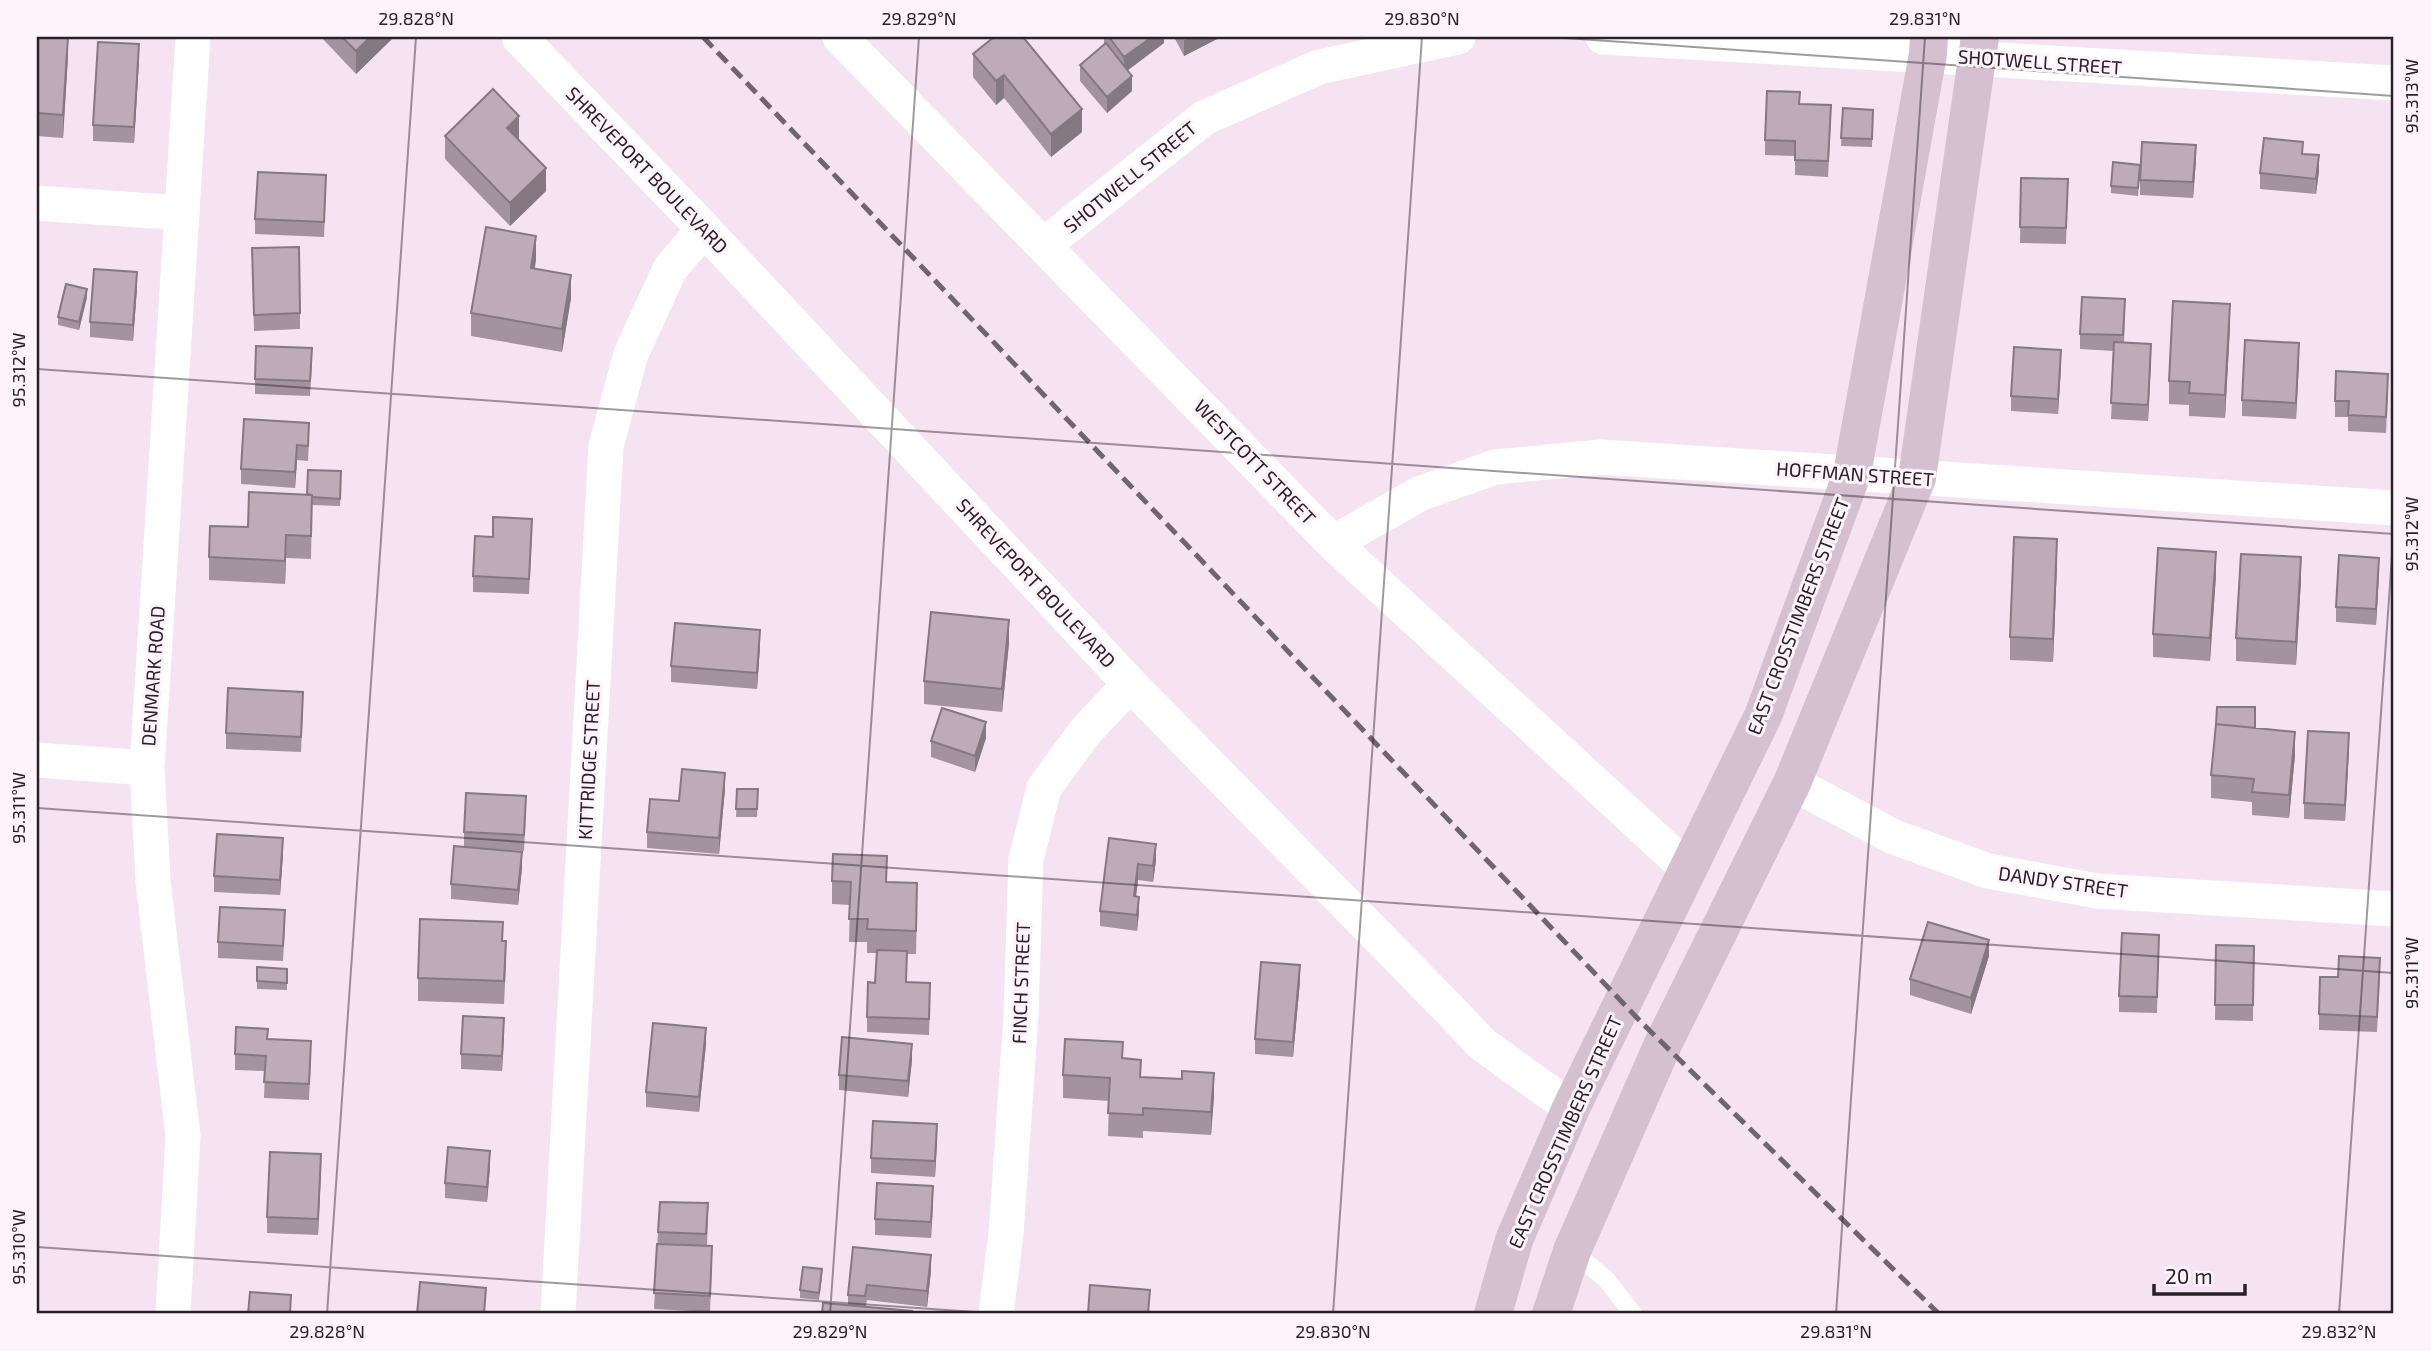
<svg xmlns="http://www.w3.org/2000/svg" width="2431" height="1351" font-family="'Exo 2',sans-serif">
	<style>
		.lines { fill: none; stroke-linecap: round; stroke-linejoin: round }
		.lane { stroke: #fff; stroke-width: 18 }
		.street { stroke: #fff; stroke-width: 35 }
		.secondary { stroke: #d4c0cf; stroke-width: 38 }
		.rail { stroke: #6f656d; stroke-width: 5; stroke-dasharray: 14 7; stroke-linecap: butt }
		.wall { fill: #a3939e }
		.shaded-wall { fill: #847881 }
		.building { fill: #bdabb8; stroke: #847881; stroke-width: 2 }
		.ticks { fill: none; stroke: #282227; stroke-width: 2; stroke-opacity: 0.45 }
		.labels { text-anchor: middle; stroke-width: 6; stroke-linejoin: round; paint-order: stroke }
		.street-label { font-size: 19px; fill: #282227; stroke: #fef3fb }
		.neatline { fill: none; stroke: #282227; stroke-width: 2.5 }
		.ticks-label { font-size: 18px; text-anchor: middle; fill: #282227 }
	</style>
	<rect width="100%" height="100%" fill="#f6e3f1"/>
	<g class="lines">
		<path class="lane" d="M1572,1251L1607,1280L1633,1314"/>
		<path class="street" d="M519,37L704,229L1130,684L1449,1009L1482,1044L1571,1108
			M840,37L1333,543L1688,869
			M1603,37L2394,83
			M37,203L181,213
			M1044,245L1204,118L1319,67L1458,37
			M1333,543L1419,494L1495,467L1601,457L2394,508
			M37,760L147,768
			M1792,783L1894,837L1988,871L2097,891L2394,909
			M173,1314L183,1136L153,881L147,768L193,37
			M558,1314L606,446L631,354L670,269L704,229
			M996,1314L1006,1234L1021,1015L1026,859L1044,788L1085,732L1130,684"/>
		<path class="secondary" d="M1493,1314L1514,1240L1571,1108L1763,716L1852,474L1928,54L1929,37
			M1551,1314L1572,1251L1663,1044L1792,783L1917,478L1980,37"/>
		<path class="rail" d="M703,37L1642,1023L1939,1314"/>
	</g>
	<path class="wall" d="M37,37L68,56L63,138L37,136Z
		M321,37H394L356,74Z
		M1104,37H1164V43L1128,70L1132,91L1107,113L1080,81V65L1104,44Z
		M1174,37H1217V39L1184,56Z
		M973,54L1082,132L1051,157L1004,98L996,105L973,77Z
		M139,60L134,143L93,141V125Z
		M1800,104L1831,121L1828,177L1795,175V156L1765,155V140Z
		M1843,108L1873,110L1872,147L1841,146Z
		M445,136L519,139H518L546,191L510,226L445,159Z
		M2303,154L2319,171L2316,194L2260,189V173Z
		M2196,160L2193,198L2140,195V180Z
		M2140,173L2138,196L2111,193V186Z
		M2021,178L2068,179L2066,244L2020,243Z
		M326,191L324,237L255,234V219Z
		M536,259L535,268L571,298L562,352L471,336V313Z
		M252,264L300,313V329L254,331Z
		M137,288L133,341L90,337V322Z
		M87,297L79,330L58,325V317Z
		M2125,315L2124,343L2151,360L2148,421L2111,419L2114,351L2080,349V334Z
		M2230,327L2225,418L2189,416V405L2169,404V381Z
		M2299,359L2296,419L2242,416V400Z
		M312,364L310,396L255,394V379Z
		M2061,366L2058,414L2011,411V396Z
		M2388,390L2386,433L2348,431V417H2335V401Z
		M309,439L308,461L297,460L295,488L241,484V469Z
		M341,471L340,506L312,505L311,559L286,558L285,584L209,580V557L248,527L307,494Z
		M532,534L529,594L473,592V576L493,537Z
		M2057,563L2053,662L2010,660V637Z
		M2379,574L2376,625L2336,622V607Z
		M2216,575L2210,661L2153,657V634Z
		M2301,580L2296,665L2236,661V638Z
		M1009,643L1002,712L924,704V681Z
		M760,646L757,689L671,682V666Z
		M303,707L301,752L226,749V733Z
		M2255,728L2295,755L2289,818L2252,815V802L2211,798V775Z
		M986,738L975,772L931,757V741Z
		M2349,749L2345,821L2304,819V803Z
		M725,789L719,854L647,848V832Z
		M737,789H758L757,817H736Z
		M526,812L524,851L488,849L522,868L518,905L451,899V884L464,847V832Z
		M1109,838L1156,860L1153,882L1138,880L1136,896L1139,912L1137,931L1100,926V911Z
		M283,854L280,895L214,892V876Z
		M832,881L887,882L917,906L916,954H907V982L930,999L929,1035L867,1032V1017L875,983L877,953H867V942H849L850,905L832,904Z
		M285,926L283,961L218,958V942Z
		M503,941L506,964L504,1004L418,1001V978Z
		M2216,945L2254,946L2253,1021L2215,1020Z
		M2159,950L2157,1013L2119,1012V996Z
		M1989,956L1971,1014L1910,995V979Z
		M257,967L287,969V990L257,989Z
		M2380,974L2377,1032L2319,1030V1014L2338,977Z
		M1300,981L1293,1057L1255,1054V1039Z
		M504,1034L502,1071L461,1069V1054Z
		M268,1039L311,1057L309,1100L264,1098L265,1071L235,1070V1054Z
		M706,1044L699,1112L646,1107V1092Z
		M1123,1058L1141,1077L1214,1096L1211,1135L1143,1131V1138L1108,1136L1109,1101L1063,1098V1075Z
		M912,1060L908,1097L839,1090V1075Z
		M937,1140L935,1177L871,1173V1158Z
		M490,1167L487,1202L445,1198V1183Z
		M321,1170L318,1235L267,1233V1217Z
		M933,1201L931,1238L875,1235V1219Z
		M708,1219L707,1246L712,1262L710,1312L654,1309L658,1232Z
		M853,1247L931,1271L927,1307L867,1300L866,1306L848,1305V1295Z
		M822,1277L819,1300L800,1298V1290Z"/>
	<path class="shaded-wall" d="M68,37V56L63,138V115Z
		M370,37H394L356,74V51Z
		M1152,37H1164V43L1124,73V57Z
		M1191,37H1217V39L1184,56V40Z
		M139,44V60L134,143V127Z
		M1004,75V98L996,105V81Z
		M1132,76V91L1107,113V97Z
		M1082,109V132L1051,157V134Z
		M519,116V139L507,151V128Z
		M2196,145V160L2193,198V182Z
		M2319,155V171L2316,194V179Z
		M546,168V191L510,226V203Z
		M536,236V259L531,291V268Z
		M137,272V288L133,341V325Z
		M571,275V298L562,352V329Z
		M87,289V297L79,330V322Z
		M2230,304V327L2225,418V395Z
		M2299,343V359L2296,419V403Z
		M2151,344V360L2148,421V405Z
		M2061,350V366L2058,414V399Z
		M297,445V460L295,488V472Z
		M286,535V558L285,584V561Z
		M2057,539V563L2053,662V639Z
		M2216,552V575L2210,661V638Z
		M2301,557V580L2296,665V642Z
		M2379,558V574L2376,625V609Z
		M1009,620V643L1002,712V689Z
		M760,630V646L757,689V673Z
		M986,722V738L975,772V756Z
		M2295,732V755L2289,818V795Z
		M2349,733V749L2345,821V805Z
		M725,773V789L719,854V838Z
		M283,838V854L280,895V880Z
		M1156,844V860L1153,882V866Z
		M522,852V868L518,905V890Z
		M1138,864V880L1134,912V896Z
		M1139,897V912L1137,931V915Z
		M1989,940V956L1971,1014V998Z
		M1300,965V981L1293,1057V1042Z
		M504,1018V1034L502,1071V1056Z
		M706,1028V1044L699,1112V1097Z
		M912,1044V1060L908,1097V1081Z
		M1214,1073V1096L1211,1135V1112Z
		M937,1124V1140L935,1177V1161Z
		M490,1151V1167L487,1202V1187Z
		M321,1154V1170L318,1235V1219Z
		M933,1186V1201L931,1238V1222Z
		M931,1255V1271L927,1307V1291Z"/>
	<path class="building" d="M37,37H68L63,115L37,113Z
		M342,37H370L356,51Z
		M994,37H1023L1082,109L1051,134L1004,75L996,81L973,54Z
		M1109,37H1152L1124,57Z
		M98,42L139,44L134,127L93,125Z
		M1106,43L1132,76L1107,97L1080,65Z
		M493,89L519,116L507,128L546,168L510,203L445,136Z
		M1767,91L1800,92L1799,104L1831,105L1828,161L1795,160V141L1765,140Z
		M1843,108L1873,110L1872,139L1841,138Z
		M2264,138L2303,142L2302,154L2319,155L2316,179L2260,173Z
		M2142,142L2196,145L2193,182L2140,180Z
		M2113,162L2140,165L2138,188L2111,186Z
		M258,172L326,175L324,222L255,219Z
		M2021,178L2068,179L2066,228L2020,227Z
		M486,227L536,236L531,268L571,275L562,329L471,313Z
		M299,247L300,313L254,315L252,248Z
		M94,269L137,272L133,325L90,322Z
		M66,284L87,289L79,322L58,317Z
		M2082,297L2125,299L2123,335L2080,334Z
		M2173,301L2230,304L2225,395L2189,393L2190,382L2169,381Z
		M2245,340L2299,343L2296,403L2242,400Z
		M2114,342L2151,344L2148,405L2111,403Z
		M256,346L312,348L310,381L255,379Z
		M2014,347L2061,350L2058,399L2011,396Z
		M2336,371L2388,374L2386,417L2348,415L2349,401H2335Z
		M244,419L309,423L308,446L297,445L295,472L241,469Z
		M308,470L341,471L340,499L312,497V495L307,494Z
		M249,492L312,495L311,536L286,535L285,561L209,557L210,526L248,527Z
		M493,517L532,519L529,579L473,576L475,536L493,537Z
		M2014,537L2057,539L2053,639L2010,637Z
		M2158,548L2216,552L2210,638L2153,634Z
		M2241,554L2301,557L2296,642L2236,638Z
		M2339,555L2379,558L2376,609L2336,607Z
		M931,612L1009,620L1002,689L924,681Z
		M675,623L760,630L757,673L671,666Z
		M228,688L303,692L301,737L226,733Z
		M2217,707H2255V728L2216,724Z
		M942,708L986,722L975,756L931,741Z
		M2216,724L2295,732L2289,795L2252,792L2254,779L2211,775Z
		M2308,731L2349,733L2345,805L2304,803Z
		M682,769L725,773L719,838L647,832L650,799L679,801Z
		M737,789H758L757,809H736Z
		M466,793L526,796L524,835L464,832Z
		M217,834L283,838L280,880L214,876Z
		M1109,838L1156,844L1153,866L1138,864L1134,896L1139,897L1137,915L1100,911Z
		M454,846L522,852L518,890L451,884Z
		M833,854L887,856L886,882L917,883L916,931L867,929L868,919H849L851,882L832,881Z
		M220,907L285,910L283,946L218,942Z
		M420,919L503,922L502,941H506L504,981L418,978Z
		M1928,922L1989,940L1971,998L1910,979Z
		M2122,933L2159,935L2157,997L2119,996Z
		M2216,945L2254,946L2253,1005H2215Z
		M877,950L907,951L906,982L930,983L929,1019L867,1017L868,982L875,983Z
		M2339,956L2380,958L2377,1017L2319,1014L2320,977H2338Z
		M1261,962L1300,965L1293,1042L1255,1039Z
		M257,967L287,969V983L257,981Z
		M463,1016L504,1018L502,1056L461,1054Z
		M653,1023L706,1028L699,1097L646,1092Z
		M236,1027L268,1029L267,1039L311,1041L309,1084L264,1082L266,1056L235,1054Z
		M842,1037L912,1044L908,1081L839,1075Z
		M1065,1039L1123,1042L1122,1058L1141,1060L1140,1077L1182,1079V1071L1214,1073L1211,1112L1143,1108V1115L1108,1113L1110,1078L1063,1075Z
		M873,1121L937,1124L935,1161L871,1158Z
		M448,1147L490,1151L487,1187L445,1183Z
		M270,1152L321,1154L318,1219L267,1217Z
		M877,1183L933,1186L931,1222L875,1219Z
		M660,1202L708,1203L706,1234L658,1232Z
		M657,1244L712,1246L710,1296L654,1293Z
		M853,1247L931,1255L927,1291L867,1285L865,1296L848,1295Z
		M803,1267L822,1269L819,1293L800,1290Z
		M420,1282L486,1288L484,1314H417Z
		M1090,1285L1150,1290L1148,1314H1088Z
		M250,1292L291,1295L290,1314H248Z
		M823,1303L912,1311L911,1314H822Z"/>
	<path class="ticks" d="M1551,37L2394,96M37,369L2394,534M37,808L2394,973M37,1247L1004,1314M327,1314L416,37M830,1314L919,37M1333,1314L1422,37M1836,1314L1925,37M2339,1314L2394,527"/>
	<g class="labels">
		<g class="street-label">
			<text transform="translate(2040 62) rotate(4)" y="7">SHOTWELL STREET</text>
			<text transform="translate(647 170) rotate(46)" y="7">SHREVEPORT BOULEVARD</text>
			<text transform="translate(1130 177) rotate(-39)" y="7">SHOTWELL STREET</text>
			<text transform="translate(1255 462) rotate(46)" y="7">WESTCOTT STREET</text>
			<text transform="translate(1855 474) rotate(4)" y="7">HOFFMAN STREET</text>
			<text transform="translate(1036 583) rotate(47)" y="7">SHREVEPORT BOULEVARD</text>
			<text transform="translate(1798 616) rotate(-69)" y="7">EAST CROSSTIMBERS STREET</text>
			<text transform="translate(153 676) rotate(-86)" y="7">DENMARK ROAD</text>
			<text transform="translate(589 760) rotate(-87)" y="7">KITTRIDGE STREET</text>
			<text transform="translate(2063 882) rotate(8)" y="7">DANDY STREET</text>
			<text transform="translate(1021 983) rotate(-88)" y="7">FINCH STREET</text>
			<text transform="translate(1565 1132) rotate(-66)" y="7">EAST CROSSTIMBERS STREET</text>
		</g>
	</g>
	<rect width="2431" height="1351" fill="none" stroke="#fef3fb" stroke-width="77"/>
	<path d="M2154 1284v10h91v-10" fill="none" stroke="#282227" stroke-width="3.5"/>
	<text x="2165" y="1284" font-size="21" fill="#282227" stroke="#fef3fb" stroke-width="5" paint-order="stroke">20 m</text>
	<rect x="38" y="38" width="2354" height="1274" class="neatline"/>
	<g class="ticks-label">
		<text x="416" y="25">29.828°N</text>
		<text x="919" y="25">29.829°N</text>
		<text x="1422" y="25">29.830°N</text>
		<text x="1925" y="25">29.831°N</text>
		<text transform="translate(2412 96) rotate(-90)" y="6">95.313°W</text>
		<text transform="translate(19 370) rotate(-90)" y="6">95.312°W</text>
		<text transform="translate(2412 534) rotate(-90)" y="6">95.312°W</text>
		<text transform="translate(19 808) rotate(-90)" y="6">95.311°W</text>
		<text transform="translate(2412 973) rotate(-90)" y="6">95.311°W</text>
		<text transform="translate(19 1247) rotate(-90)" y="6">95.310°W</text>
		<text x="327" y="1338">29.828°N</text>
		<text x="830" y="1338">29.829°N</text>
		<text x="1333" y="1338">29.830°N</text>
		<text x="1836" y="1338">29.831°N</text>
		<text x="2339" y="1338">29.832°N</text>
	</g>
</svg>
